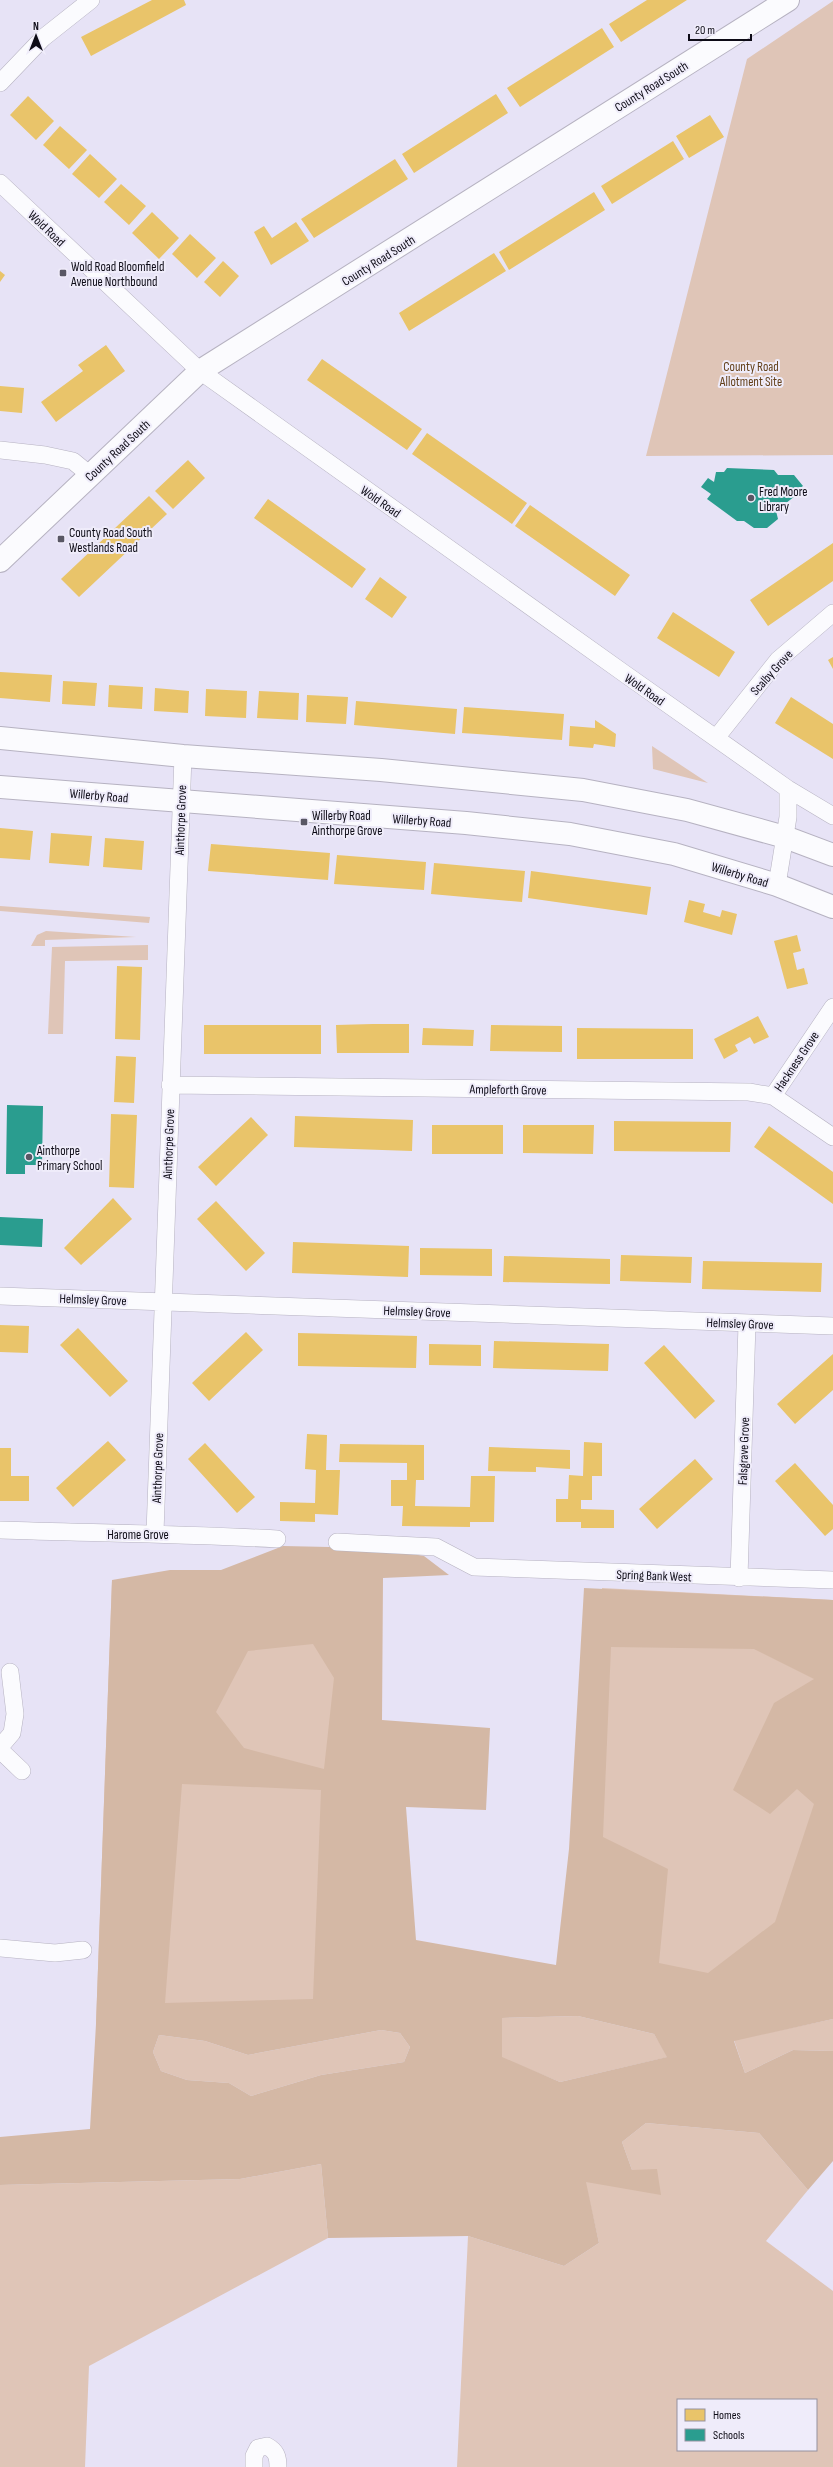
<svg xmlns="http://www.w3.org/2000/svg" width="833" height="2467" font-family="'Sofia Sans Condensed',sans-serif">
	<style>
		.green { fill: #dfc5b7; fill-rule: evenodd }
		.forest { fill: #d4b8a5; fill-rule: evenodd }
		.homes { fill: #e9c46a }
		.schools { fill: #2a9d8f }
		.lines { fill: none; stroke-linecap: round; stroke-linejoin: round }
		.minor-casing { stroke: #b6b2c1; stroke-width: 18 }
		.tertiary-casing { stroke: #b6b2c1; stroke-width: 24 }
		.minor { stroke: #fbfbfe; stroke-width: 17 }
		.tertiary { stroke: #fbfbfe; stroke-width: 22 }
		.poi-dot { fill: #595764; stroke: #efecfa; stroke-width: 1.5 }
		.labels { text-anchor: middle; stroke-width: 4; stroke-linejoin: round; paint-order: stroke }
		.street-label { font-size: 13px; fill: #0d0b16; stroke: #efecfa }
		.poi-label { font-size: 13px; fill: #0d0b16; stroke: #efecfa; text-anchor: start }
		.park-label { font-size: 13px; fill: #63401a; stroke: #efecfa }
	</style>
	<rect width="100%" height="100%" fill="#e7e3f6"/>
	<path class="green" d="M833,1V455L646,456L747,59Z
		M652,746L708,783L653,769Z
		M0,906L150,917L149,923L0,911Z
		M46,931L136,937L45,940V946H31L37,935Z
		M148,945V960L65,961L63,1034H48L52,947Z
		M112,1580L362,1583L337,2012L96,2024Z
		M602,1588L833,1600V1963L602,1998Z
		M578,2016L654,2034L668,2057L560,2082L502,2058V2018Z
		M833,2019V2051L793,2050L745,2073L734,2040Z
		M381,2030L400,2033L410,2047L404,2062L321,2075L251,2096L229,2083L187,2080L161,2071L153,2052L159,2035L205,2041L248,2055Z
		M646,2123L759,2133L808,2190L766,2241L833,2291V2467H457L468,2236L564,2266L599,2243L585,2181L632,2170L622,2142ZM678,2400H816V2450H678Z
		M321,2164L328,2238L89,2366L85,2467H0V2185L240,2179Z"/>
	<path class="forest" d="M283,1546L376,1548L424,1556L449,1575L383,1578L382,1720L490,1728L486,1810L406,1807L416,1940L556,1965L569,1849L584,1588L833,1600V2019L734,2041L745,2073L793,2050L833,2051V2161L808,2190L759,2133L646,2123L622,2142L632,2170L657,2169L661,2195L586,2182L599,2243L564,2266L468,2236L328,2238L321,2164L240,2179L0,2185V2137L90,2129L96,2024L112,1580L170,1570H221ZM313,1644L334,1678L324,1769L244,1748L216,1712L248,1651ZM611,1647L754,1649L814,1679L774,1703L733,1790L770,1814L797,1789L814,1804L775,1922L708,1973L659,1963L668,1869L603,1837ZM182,1784L321,1790L313,1999L165,2003ZM578,2016L654,2034L667,2057L560,2082L502,2057V2018ZM381,2030L400,2033L410,2047L404,2062L321,2075L251,2096L229,2083L187,2080L161,2071L153,2052L159,2035L205,2041L248,2055Z"/>
	<path class="homes" d="M152,0H184L186,5L91,56L81,37Z
		M647,0H687L621,42L609,24Z
		M602,28L614,47L520,107L507,88Z
		M496,94L508,113L414,173L402,154Z
		M28,96L54,121L36,140L10,115Z
		M710,115L724,137L689,158L676,136Z
		M60,126L87,150L69,169L43,145Z
		M673,141L684,159L612,204L601,186Z
		M90,154L117,179L99,198L72,174Z
		M395,159L408,179L314,238L301,219Z
		M121,184L146,206L129,225L104,202Z
		M594,192L605,210L509,270L499,252Z
		M152,212L179,238L159,259L132,233Z
		M296,222L309,241L271,265L254,232L264,226L272,238Z
		M190,234L216,258L197,278L172,254Z
		M494,253L506,271L409,331L399,313Z
		M223,261L239,276L220,297L204,282Z
		M0,271L5,275L0,282Z
		M106,345L125,371L56,422L41,402L83,371L78,365Z
		M322,359L422,429L407,450L307,380Z
		M0,386L24,388L22,413L0,411Z
		M427,433L527,503L512,524L412,454Z
		M188,460L205,478L173,509L155,491Z
		M149,496L167,514L79,597L61,579Z
		M268,499L366,569L352,588L254,518Z
		M530,505L630,575L615,596L515,526Z
		M833,543V581L768,626L750,600Z
		M380,577L407,597L392,618L365,599Z
		M673,612L735,652L719,677L657,638Z
		M833,657V669L828,660Z
		M0,672L52,675L50,702L0,698Z
		M63,681L97,683L95,706L62,704Z
		M109,685L143,687L142,709L108,707Z
		M155,688L189,691L188,713L154,711Z
		M206,689L247,691L246,718L205,716Z
		M259,691L299,693L298,720L257,718Z
		M307,695L348,697L346,724L306,722Z
		M791,697L833,724V759L775,723Z
		M356,701L457,709L455,734L354,725Z
		M464,707L564,714L562,740L462,733Z
		M595,720L616,734L615,747L594,744L593,748L569,746L570,726L595,728Z
		M0,828L33,831L30,860L0,858Z
		M51,833L92,836L89,866L49,863Z
		M105,838L144,841L142,870L103,867Z
		M211,844L330,853L328,880L208,871Z
		M337,855L426,862L424,890L334,884Z
		M434,863L525,871L522,902L431,894Z
		M531,871L651,887L647,915L528,898Z
		M689,900L705,904L703,912L720,917L722,910L737,914L732,935L684,922Z
		M797,935L801,951L793,953L797,970L804,968L808,984L787,989L774,941Z
		M117,966L142,967L140,1040L115,1039Z
		M758,1016L769,1037L754,1044L750,1037L735,1045L738,1051L724,1059L714,1039Z
		M373,1024H409V1053H337L336,1025Z
		M204,1025H321V1054H204Z
		M491,1025L562,1026V1052L490,1051Z
		M423,1028L474,1030L473,1046L422,1045Z
		M577,1028L693,1029V1059H577Z
		M116,1056L136,1057L134,1103L114,1102Z
		M111,1114L137,1115L134,1188L109,1187Z
		M295,1116L413,1120L412,1151L294,1147Z
		M251,1117L268,1135L216,1186L198,1167Z
		M614,1121L731,1122L730,1152L614,1151Z
		M432,1125H503V1154H432Z
		M523,1125H594L593,1154L523,1153Z
		M769,1126L833,1172V1204L754,1147Z
		M113,1198L132,1219L81,1265L64,1248Z
		M216,1201L265,1253L246,1271L197,1219Z
		M293,1242L409,1246L408,1277L292,1273Z
		M420,1248L492,1249V1276L420,1275Z
		M621,1255L692,1257L691,1283L620,1281Z
		M504,1256L610,1259V1284L503,1282Z
		M703,1261L822,1263L821,1292L702,1289Z
		M0,1325L29,1326L28,1353L0,1352Z
		M78,1328L128,1381L110,1397L60,1345Z
		M246,1332L263,1350L209,1401L192,1383Z
		M298,1333L417,1336L416,1368L298,1366Z
		M494,1341L609,1344L608,1371L493,1368Z
		M429,1344L481,1345V1366L429,1365Z
		M664,1345L715,1401L695,1419L644,1363Z
		M833,1354V1390L795,1424L777,1404Z
		M307,1434L327,1435L326,1470H340L338,1515L315,1514V1522L280,1521V1502L315,1503L316,1470L305,1469Z
		M108,1441L126,1460L73,1507L56,1488Z
		M584,1442L602,1443V1476H592V1500H581V1509L614,1510V1528H581V1522H556V1499H568L569,1475L583,1476Z
		M205,1443L255,1497L237,1513L188,1459Z
		M340,1444L424,1445V1480H416L415,1506L470,1507L471,1476H495L494,1522H470V1527L402,1526L403,1506H391V1480H407V1463L339,1462Z
		M489,1447L570,1450V1469L536,1467V1472L488,1471Z
		M0,1448H11V1476H29V1501H0Z
		M695,1459L713,1479L657,1529L639,1509Z
		M795,1463L833,1505V1529L825,1536L775,1481Z"/>
	<path class="schools" d="M727,468L774,470L778,475H794L803,486L793,493L795,496L776,511L778,519L767,528H754L744,521H737L707,499L711,494L701,487L708,478L714,482L716,472H724Z
		M7,1105L43,1106L42,1165H25V1174H6Z
		M0,1217L43,1219L42,1247L0,1245Z"/>
	<g class="lines">
		<defs>
			<path id="minor" d="M0,83L43,38L91,0
				M0,183L200,371L625,674L788,789L833,816
				M0,450L45,455L73,461L90,475
				M716,738L778,660L833,613
				M777,885L788,817V789
				M170,1085L749,1092L773,1096L833,1137
				M773,1096L833,1007
				M0,1296L833,1326
				M0,1530C92,1533 184,1534 277,1539
				M155,1533L183,756
				M337,1542L436,1547L474,1567L833,1580
				M739,1578L747,1324
				M0,1747L12,1733L15,1714L10,1672
				M0,1750L22,1771
				M0,1948L55,1953L83,1950
				M254,2467V2456L258,2448L267,2446C276,2451 278,2456 278,2467"/>
			<path id="tertiary" d="M0,561L200,371L788,0
				M0,738L183,756L381,770L583,790L687,810L785,837L833,855
				M0,787L466,823L570,834L674,854L777,885L833,907"/>
		</defs>
		<use href="#minor" class="minor-casing"/>
		<use href="#tertiary" class="tertiary-casing"/>
		<use href="#minor" class="minor"/>
		<use href="#tertiary" class="tertiary"/>
	</g>
	<g class="poi-dot">
		<rect x="59" y="269" width="8" height="8" rx="2"/>
		<circle cx="751" cy="498" r="4"/>
		<rect x="57" y="535" width="8" height="8" rx="2"/>
		<rect x="300" y="818" width="8" height="8" rx="2"/>
		<circle cx="29" cy="1157" r="4"/>
	</g>
	<g class="labels">
		<g class="street-label">
			<text transform="translate(651 86) rotate(-32)" y="5">County Road South</text>
			<text transform="translate(47 228) rotate(44)" y="5">Wold Road</text>
			<text transform="translate(378 260) rotate(-32)" y="5">County Road South</text>
			<text transform="translate(117 450) rotate(-43)" y="5">County Road South</text>
			<text transform="translate(381 501) rotate(35)" y="5">Wold Road</text>
			<text transform="translate(771 672) rotate(-48)" y="5">Scalby Grove</text>
			<text transform="translate(645 689) rotate(35)" y="5">Wold Road</text>
			<text transform="translate(99 795) rotate(5)" y="5">Willerby Road</text>
			<text transform="translate(180 820) rotate(-88)" y="5">Ainthorpe Grove</text>
			<text transform="translate(422 820) rotate(4)" y="5">Willerby Road</text>
			<text transform="translate(740 874) rotate(17)" y="5">Willerby Road</text>
			<text transform="translate(796 1061) rotate(-56)" y="5">Hackness Grove</text>
			<text transform="translate(508 1089) rotate(1)" y="5">Ampleforth Grove</text>
			<text transform="translate(168 1144) rotate(-88)" y="5">Ainthorpe Grove</text>
			<text transform="translate(93 1299) rotate(2)" y="5">Helmsley Grove</text>
			<text transform="translate(417 1311) rotate(2)" y="5">Helmsley Grove</text>
			<text transform="translate(740 1323) rotate(2)" y="5">Helmsley Grove</text>
			<text transform="translate(743 1451) rotate(-88)" y="5">Falsgrave Grove</text>
			<text transform="translate(157 1468) rotate(-88)" y="5">Ainthorpe Grove</text>
			<text x="138" y="1539">Harome Grove</text>
			<text transform="translate(654 1575) rotate(2)" y="5">Spring Bank West</text>
		</g>
		<g class="poi-label">
			<text x="71" y="271">Wold Road Bloomfield<tspan x="71" dy="15">Avenue Northbound</tspan></text>
			<text x="759" y="496">Fred Moore<tspan x="759" dy="15">Library</tspan></text>
			<text x="69" y="537">County Road South<tspan x="69" dy="15">Westlands Road</tspan></text>
			<text x="312" y="820">Willerby Road<tspan x="312" dy="15">Ainthorpe Grove</tspan></text>
			<text x="37" y="1155">Ainthorpe<tspan x="37" dy="15">Primary School</tspan></text>
		</g>
		<g class="park-label">
			<text x="751" y="371">County Road<tspan x="751" dy="15">Allotment Site</tspan></text>
		</g>
	</g>
	<rect x="677" y="2399" width="140" height="52" fill="#efecfa" stroke="#95929f"/>
	<rect x="685" y="2409" width="20" height="12" fill="#e9c46a" stroke="#95929f"/>
	<text x="713" y="2419" font-size="12" fill="#0d0b16">Homes</text>
	<rect x="685" y="2429" width="20" height="12" fill="#2a9d8f" stroke="#95929f"/>
	<text x="713" y="2439" font-size="12" fill="#0d0b16">Schools</text>
	<g transform="translate(36 36)" stroke="#efecfa" stroke-width="3" paint-order="stroke">
	<path d="M0-3L7 15L0 10L-7 15Z" fill="#0d0b16"/>
	<text y="-6" font-size="11" font-weight="bold" text-anchor="middle" fill="#0d0b16">N</text>
	</g>
	<path d="M689 34v6h62v-6" fill="none" stroke="#0d0b16" stroke-width="2"/>
	<text x="695" y="34" font-size="12" fill="#0d0b16" stroke="#efecfa" stroke-width="3" paint-order="stroke">20 m</text>
</svg>
